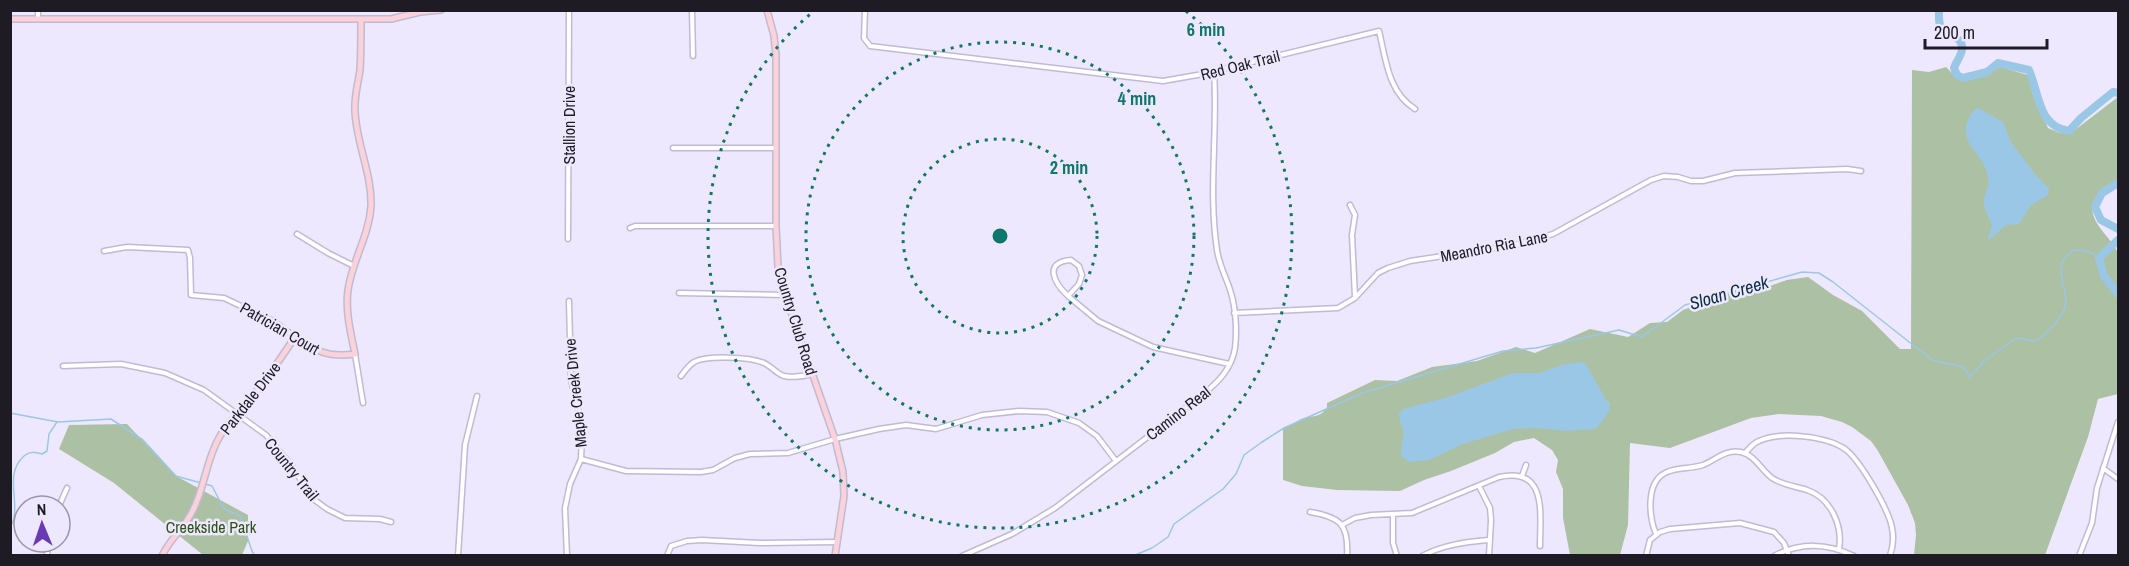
<svg xmlns="http://www.w3.org/2000/svg" width="2129" height="566" font-family="'Archivo Narrow',sans-serif">
	<style>
		.green { fill: #acc0a3 }
		.water { fill: #9bc7e6 }
		.lines { fill: none; stroke-linecap: round; stroke-linejoin: round }
		.stream { stroke: #9bc7e6; stroke-width: 1.5 }
		.river { stroke: #9bc7e6; stroke-width: 8 }
		.street-casing { stroke: #c0bad4; stroke-width: 7 }
		.secondary-casing { stroke: #c0bad4; stroke-width: 8 }
		.street { stroke: #fff; stroke-width: 4 }
		.secondary { stroke: #fbd2d9; stroke-width: 5 }
		.ring { fill: none; stroke: #0f766e; stroke-width: 3; stroke-dasharray: 3 6 }
		.labels { text-anchor: middle; stroke-width: 5; stroke-linejoin: round; paint-order: stroke }
		.street-label { font-size: 16px; fill: #1e1b25; stroke: #eee8fe }
		.park-label { font-size: 16px; fill: #2c5018; stroke: #eee8fe }
		.water-label { font-size: 18px; font-style: italic; fill: #0a2f44; stroke: #eee8fe }
		.centre { fill: #0f766e; stroke: #eee8fe; stroke-width: 3 }
		.ring-label { font-size: 18px; text-anchor: middle; font-weight: bold; fill: #0f766e; stroke: #eee8fe; stroke-width: 5; stroke-linejoin: round; paint-order: stroke }
	</style>
	<rect width="100%" height="100%" fill="#eee8fe"/>
	<path class="green" d="M1946,67L1956,77L1966,81L2000,67L2028,75L2033,95L2048,128L2060,133H2071L2118,97V181C2113,186 2103,188 2098,194C2080,217 2110,234 2118,253V394L2098,399L2088,437L2045,555H1914L1916,535L1915,523L1908,505L1878,451L1871,441L1852,427L1842,422L1821,416L1779,414L1751,418L1670,448L1630,443L1628,525L1620,555H1570L1563,518V489L1556,472L1558,460L1552,450L1534,438L1514,442L1495,453L1451,471L1424,480L1400,491L1337,490L1302,486L1283,480V428C1291,426 1295,422 1301,419C1312,415 1320,419 1327,407V403L1375,380L1397,381L1432,367L1477,361L1516,347L1535,353L1590,329L1628,337L1650,323L1667,322L1683,310L1749,286H1761V289L1787,280L1808,277L1833,295L1862,311L1900,349H1911L1912,70L1929,72Z
		M127,424L176,476L248,515V541L242,555H203L114,483L59,449L69,425Z"/>
	<path class="water" d="M1978,108L2003,122L2011,142L2034,173L2049,189L2048,195L2031,205L2019,224L2006,225L1989,240L1988,238L1992,226C1990,220 1985,211 1984,204C1983,196 1990,187 1988,177C1984,152 1956,144 1969,118C1972,113 1973,110 1978,108Z
		M1581,362L1586,364L1606,400L1610,403L1609,411L1601,423L1595,429L1567,431L1536,428L1513,429L1463,444L1429,460L1410,462L1402,457C1399,447 1405,439 1403,430C1402,424 1399,421 1399,414L1403,409L1448,397L1513,373H1540L1561,365Z"/>
	<g class="lines">
		<path class="stream" d="M10,413L58,422L111,419L143,440L176,476L212,486L224,509L240,516L252,551L255,556
			M10,527C12,524 14,520 14,517C18,497 5,473 24,456C30,451 34,452 42,454L47,451L49,434L57,422
			M1133,556L1152,548L1168,537L1174,524L1223,489L1236,474L1244,455L1262,442L1284,428L1362,393L1503,351L1536,348L1619,330L1642,337L1685,305L1802,272L1819,273L1833,282L1932,360L1963,367L1970,377L1984,361L2016,338L2036,341C2047,332 2058,323 2064,310C2072,290 2049,268 2070,253C2074,250 2073,250 2078,250C2088,251 2092,252 2099,258"/>
		<path class="river" d="M1939,10C1939,17 1938,25 1943,30C1949,36 1964,37 1962,50C1961,56 1956,62 1954,68L1957,75L1963,78L1987,72L1998,63L2029,70C2040,96 2038,126 2069,131L2081,118L2113,92L2118,93
			M2118,183L2102,193L2095,207L2101,220L2118,229
			M2118,240L2099,258L2104,276L2118,294"/>
		<defs>
			<path id="street" d="M692,10L693,56
				M865,10L864,38L870,46L1163,81L1203,74L1379,31C1386,60 1388,92 1415,109
				M38,19V10
				M673,148H776
				M1350,205L1355,215L1352,235L1355,297
				M630,228L635,226H776
				M297,234L328,253L354,266
				M568,239L569,10
				M104,251L127,247L188,250L190,258L191,295L224,298L275,322L295,337
				M1071,260L1079,266L1082,275L1079,284L1068,296C1054,283 1043,262 1071,260Z
				M679,293L785,295
				M1068,296L1098,321L1153,347L1229,364
				M1234,313L1338,308L1355,298L1378,273L1388,268L1410,261L1515,245L1553,234L1651,180L1664,176L1678,177L1691,181H1703L1735,173L1847,169L1861,171
				M355,354L363,403
				M63,366L121,364L165,373L204,390L266,435L292,466L312,498L327,509L345,518L380,519L391,522
				M681,376C685,371 688,366 694,362C707,355 750,357 764,363C771,366 777,374 784,376C794,378 803,376 812,374
				M1745,453C1749,449 1753,443 1759,441C1780,431 1826,436 1845,449C1860,460 1889,510 1892,528C1894,537 1893,547 1890,556
				M581,459L626,471L701,472L713,470L735,458L750,454L788,453L835,439L879,429L906,425L936,429L982,415L1019,411L1047,412L1079,423L1097,436L1116,461
				M2103,468L2118,479
				M1522,476L1526,465
				M1479,486L1490,508L1491,520L1489,556
				M59,506L67,488
				M1310,512C1340,517 1349,524 1347,556
				M1393,515V543L1397,556
				M1342,525L1355,518L1371,515L1412,513L1499,477C1548,466 1540,514 1540,546
				M1656,534C1649,517 1645,481 1667,472C1678,467 1691,469 1703,465C1716,460 1725,449 1741,452C1755,455 1761,470 1772,478C1782,485 1795,486 1807,490C1831,498 1843,526 1839,549
				M47,556L48,542
				M458,556L465,445L477,396
				M567,556L565,508L570,484L581,459L582,435L580,416L571,380L569,301
				M667,556L671,546L687,541L702,540L760,543L837,542
				M962,556L1012,534L1055,508L1205,393C1219,381 1232,368 1235,348C1237,332 1236,309 1231,293C1227,279 1219,265 1217,250C1208,191 1218,130 1214,71
				M1422,556C1443,545 1465,542 1488,540
				M1646,556L1650,540L1660,532L1670,529L1740,523L1774,532L1784,543L1789,556
				M1774,556C1800,542 1828,543 1854,556
				M2079,556L2092,523L2097,488L2118,422"/>
			<path id="secondary" d="M767,10L774,36L776,55V226L778,267L785,295L835,439L843,472L844,496L835,556
				M10,19H391L420,12L441,10
				M162,556C170,538 185,528 193,510C205,487 206,459 220,436C228,422 242,410 252,397C267,378 282,357 295,337C316,351 328,358 355,354C351,334 345,311 348,290C352,261 369,236 371,206C372,173 356,143 355,111C354,97 358,84 360,70C361,53 361,36 361,19"/>
		</defs>
		<use href="#street" class="street-casing"/>
		<use href="#secondary" class="secondary-casing"/>
		<use href="#street" class="street"/>
		<use href="#secondary" class="secondary"/>
	</g>
	<g class="ring">
		<circle cx="1000" cy="236" r="97"/>
		<circle cx="1000" cy="236" r="194"/>
		<path d="M1186 11A292 292 0 1 1 814 11"/>
	</g>
	<g class="labels">
		<g class="street-label">
			<text transform="translate(1240 65) rotate(-14)" y="6">Red Oak Trail</text>
			<text transform="translate(569 125) rotate(-90)" y="6">Stallion Drive</text>
			<text transform="translate(1494 246) rotate(-11)" y="6">Meandro Ria Lane</text>
			<text transform="translate(796 321) rotate(73)" y="6">Country Club Road</text>
			<text transform="translate(280 328) rotate(30)" y="6">Patrician Court</text>
			<text transform="translate(575 393) rotate(-96)" y="6">Maple Creek Drive</text>
			<text transform="translate(250 398) rotate(-52)" y="6">Parkdale Drive</text>
			<text transform="translate(1178 413) rotate(-38)" y="6">Camino Real</text>
			<text transform="translate(292 469) rotate(51)" y="6">Country Trail</text>
		</g>
		<g class="park-label">
			<text x="211" y="533">Creekside Park</text>
		</g>
		<g class="water-label">
			<text transform="translate(1729 293) rotate(-16)" y="6">Sloan Creek</text>
		</g>
	</g>
	<circle cx="1000" cy="236" r="9" class="centre"/>
	<g class="ring-label">
		<text x="1206" y="36">6 min</text>
		<text x="1137" y="105">4 min</text>
		<text x="1069" y="174">2 min</text>
	</g>
	<rect width="2129" height="566" fill="none" stroke="#1e1b25" stroke-width="24"/>
	<g transform="translate(42 524) rotate(358)"><circle r="28" fill="#eee8fe" stroke="#9b96a7" stroke-width="1.5"/>
	<path d="M0-4.5L10 22L0 15L-10 22Z" fill="#693bb3"/>
	<text y="-9" font-size="16" font-weight="bold" text-anchor="middle" fill="#1e1b25">N</text>
	</g>
	<path d="M1925 39v9h122v-9" fill="none" stroke="#1e1b25" stroke-width="3"/>
	<text x="1934" y="39" font-size="18" fill="#1e1b25" stroke="#eee8fe" stroke-width="4.5" paint-order="stroke">200 m</text>
</svg>
